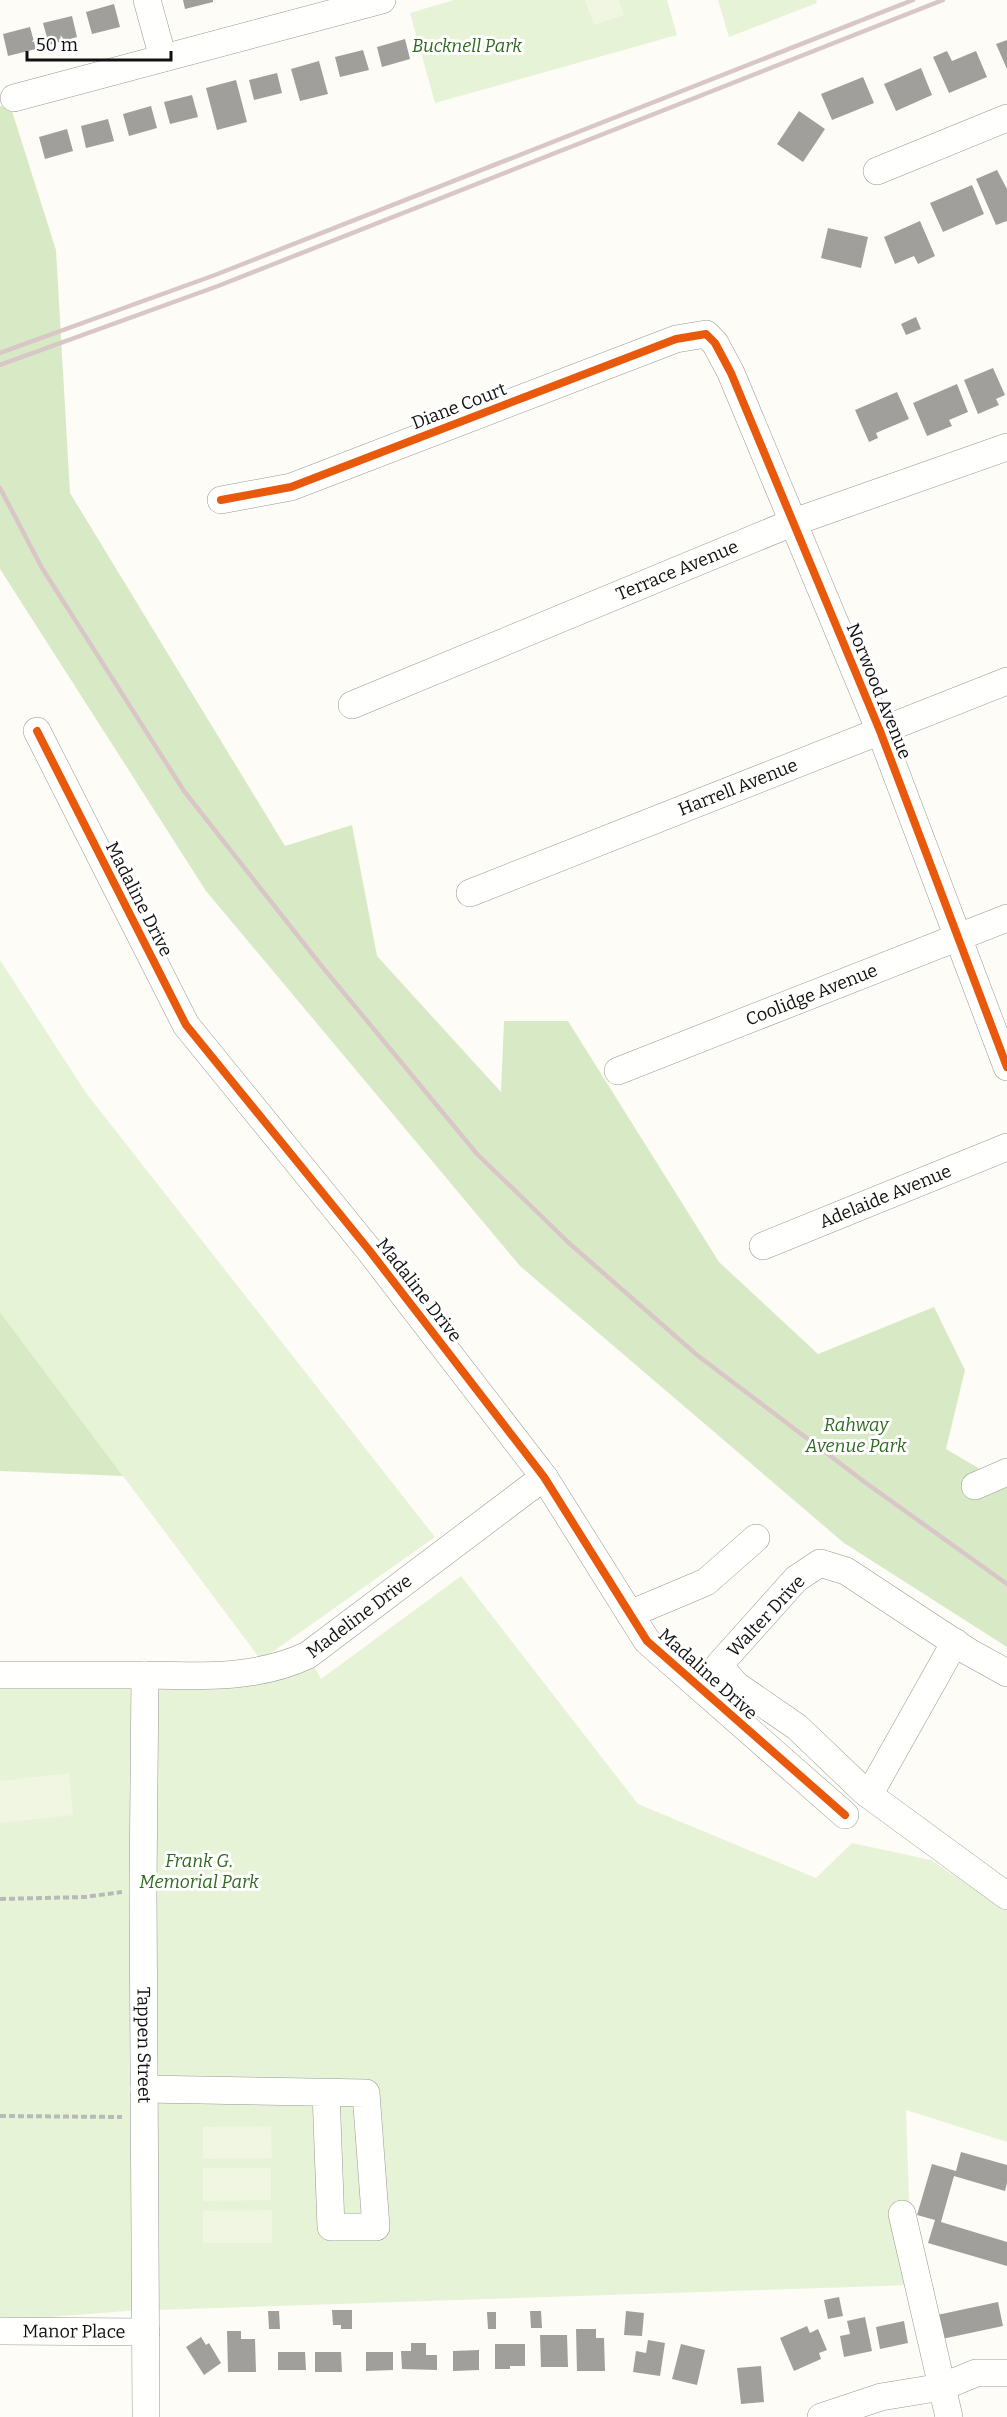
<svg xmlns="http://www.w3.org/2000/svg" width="1007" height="2417" font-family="Bitter,serif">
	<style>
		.green { fill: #e7f3d7 }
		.forest { fill: #d8eac5 }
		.pitch { fill: #f0f6e1 }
		.building { fill: #a19f9c }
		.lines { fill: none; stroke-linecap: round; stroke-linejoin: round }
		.minor-casing { stroke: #979795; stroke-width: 28 }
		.path { stroke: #b9b9b8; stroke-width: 4; stroke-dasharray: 6 3; stroke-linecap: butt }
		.minor { stroke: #fffffe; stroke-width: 27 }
		.rail { stroke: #d9c6c7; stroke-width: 4.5 }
		.cycleway-casing { stroke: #fff; stroke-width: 11 }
		.cycleway { stroke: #e8590c; stroke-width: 8 }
		.labels { text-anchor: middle; stroke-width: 6; stroke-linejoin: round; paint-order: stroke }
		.park-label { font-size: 18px; font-style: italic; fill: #2f6b1f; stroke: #fff }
		.street-label { font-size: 18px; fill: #111; stroke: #fff }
	</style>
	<rect width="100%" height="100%" fill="#fdfcf7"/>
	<path class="green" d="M454,0H667L677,35L435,103L410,13Z
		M718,0H816L817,3L729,37Z
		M0,960L86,1093L435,1537L261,1660L0,1312Z
		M461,1576L638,1804L816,1878L852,1843L931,1860L1007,1911V2142L906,2110L912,2285L126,2311L0,2321V1680L308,1655L321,1679Z"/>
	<path class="forest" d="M0,106L11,108L56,250L70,493L285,846L352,825L377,956L501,1092L504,1021H568L719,1262L818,1354L934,1307L965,1370L946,1449L1007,1485V1647L844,1543L520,1266L206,891L0,569Z
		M0,1312L123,1476L0,1471Z"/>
	<path class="pitch" d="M585,0H619L624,15L594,25Z
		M69,1773L73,1815L0,1823V1781Z
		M271,2126L272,2158L203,2159V2127Z
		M203,2168H271V2200L203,2201Z
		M272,2210V2243H203V2211Z"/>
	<path class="building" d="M183,0H213V2L185,9Z
		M114,4L120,27L92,34L86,12Z
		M72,16L77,37L49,45L43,23Z
		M30,27L36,49L8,56L3,34Z
		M405,39L410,59L382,67L377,47Z
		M1007,40V69L996,44Z
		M363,50L369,70L340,77L335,57Z
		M947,51L952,61L976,51L987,77L949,93L933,57Z
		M319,61L328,94L300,101L291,69Z
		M921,68L932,95L896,111L884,84Z
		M277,73L282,93L254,100L249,80Z
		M863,77L874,103L832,120L821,94Z
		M236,80L247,122L217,130L206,88Z
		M192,95L198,117L170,124L164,102Z
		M151,106L157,128L129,136L123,114Z
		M799,111L825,129L803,162L777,144Z
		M108,119L114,141L86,148L81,126Z
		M67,129L73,151L45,159L39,137Z
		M997,170L1007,189V221L996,225L976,179Z
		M972,185L984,214L943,232L930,203Z
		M920,221L935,256L918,264L914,256L895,264L884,237Z
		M828,228L868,237L861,268L821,258Z
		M916,317L921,329L906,335L901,324Z
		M993,368L1005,395L996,399L999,405L978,414L964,380Z
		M957,384L968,412L949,420L952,426L927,436L913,403Z
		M897,392L909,419L876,433L878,438L869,442L855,410Z
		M961,2152L1007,2165V2183L1005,2191L954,2176L941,2222L1007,2242V2266L928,2243L935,2220L917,2215L932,2164L956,2171Z
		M839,2297L843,2316L828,2319L824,2300Z
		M998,2302L1003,2326L942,2339L937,2315Z
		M332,2310H352V2329H341V2325H333Z
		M268,2311H279L280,2329H269Z
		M530,2311H541L542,2328H531Z
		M626,2311L644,2313L642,2336L624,2335Z
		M487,2312H496V2329H488Z
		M865,2317L872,2351L844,2357L840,2336L850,2334L847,2321Z
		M904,2321L908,2343L880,2349L876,2327Z
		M807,2326L810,2333L818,2329L827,2350L819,2353L821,2359L794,2371L780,2338Z
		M576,2329H596V2338H604L605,2371H577Z
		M227,2331H241V2339H255L256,2372H228Z
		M540,2335H567L568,2367H541Z
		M201,2337L206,2345L209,2343L221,2363L204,2375L186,2347Z
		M648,2340L665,2343L660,2376L633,2372L636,2351L646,2353Z
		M411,2343H426V2355H437V2370L402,2369L401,2351H411Z
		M495,2344H525V2366H510V2369H495Z
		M681,2344L705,2350L697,2385L672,2379Z
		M479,2350V2370L453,2371V2351Z
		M278,2352H305L306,2370H278Z
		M315,2352H341L342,2372H315Z
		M366,2352H393V2370L366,2371Z
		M761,2366L764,2402L741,2404L737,2368Z"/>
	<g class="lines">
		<defs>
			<g id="minor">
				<path d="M147,0L163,58"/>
				<path d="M14,98L382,0"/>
				<path d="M877,171L1007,118"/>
				<path d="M221,500L291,487L676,339L706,334L715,343L731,373L880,731L1007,1067"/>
				<path id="s1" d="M352,705L794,522L1007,447"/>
				<path d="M37,731L186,1025L369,1250L544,1477L647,1641L845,1815"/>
				<path id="s2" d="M470,893L1007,681"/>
				<path id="s3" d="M618,1071L1007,918"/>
				<path id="s4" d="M763,1246L1007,1147"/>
				<path d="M975,1486L1007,1472"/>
				<path d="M630,1614L706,1582L756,1538"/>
				<path d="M1007,1673L969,1652L846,1571L820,1563L796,1579L719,1665L736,1685L797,1727L865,1792L1007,1896"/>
				<path id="s5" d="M0,1675C47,1675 95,1675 142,1675C199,1676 255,1680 308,1655L544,1477"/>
				<path id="s6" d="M145,1675L143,1889L146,2417"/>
				<path d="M869,1795L955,1642"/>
				<path d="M144,2089L366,2093L376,2227H331L326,2092"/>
				<path d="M902,2214L949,2417"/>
				<path id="s7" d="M0,2331L146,2332"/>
				<path d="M821,2417L881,2397L942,2387L976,2373H1007"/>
			</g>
		</defs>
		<use href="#minor" class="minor-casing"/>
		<path class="path" d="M0,1899L85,1897L122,1892
			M0,2116L122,2117"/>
		<use href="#minor" class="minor"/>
		<path class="rail" d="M0,353L215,275L913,0
			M0,365L218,286L943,0
			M0,488L42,568L184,791L320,964L477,1154L569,1243L697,1355L866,1483L1007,1584"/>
		<defs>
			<path id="cycleway" d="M221,500L291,487L676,339L706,334L715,343L731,373L880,731L1007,1067
				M37,731L186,1025L369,1250L544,1477L647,1641L845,1815"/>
		</defs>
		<use href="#cycleway" class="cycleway-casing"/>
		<use href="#cycleway" class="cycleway"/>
	</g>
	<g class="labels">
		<g class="park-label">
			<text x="467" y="52">Bucknell Park</text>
			<text x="856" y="1431">Rahway<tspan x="856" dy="21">Avenue Park</tspan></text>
			<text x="199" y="1867">Frank G.<tspan x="199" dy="21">Memorial Park</tspan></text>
		</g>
		<g class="street-label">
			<text transform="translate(459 406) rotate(-21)" y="6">Diane Court</text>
			<text dy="6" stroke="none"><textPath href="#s1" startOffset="352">Terrace Avenue</textPath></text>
			<text transform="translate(879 691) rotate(68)" y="6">Norwood Avenue</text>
			<text dy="6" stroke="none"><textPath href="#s2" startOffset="288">Harrell Avenue</textPath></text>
			<text transform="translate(139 899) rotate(63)" y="6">Madaline Drive</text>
			<text dy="6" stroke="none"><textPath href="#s3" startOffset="208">Coolidge Avenue</textPath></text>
			<text dy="6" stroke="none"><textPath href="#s4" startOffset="132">Adelaide Avenue</textPath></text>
			<text transform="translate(419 1290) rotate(52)" y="6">Madaline Drive</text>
			<text dy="6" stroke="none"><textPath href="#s5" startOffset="375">Madeline Drive</textPath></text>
			<text transform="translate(766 1616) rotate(-47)" y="6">Walter Drive</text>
			<text transform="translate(708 1674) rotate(42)" y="6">Madaline Drive</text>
			<text dy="6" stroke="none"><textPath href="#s6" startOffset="370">Tappen Street</textPath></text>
			<text dy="6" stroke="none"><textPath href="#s7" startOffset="74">Manor Place</textPath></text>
		</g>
	</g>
	<path d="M27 51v9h144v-9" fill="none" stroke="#111111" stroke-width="3"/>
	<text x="36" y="51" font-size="18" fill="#111111" stroke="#ffffff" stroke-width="4.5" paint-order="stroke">50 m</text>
</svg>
